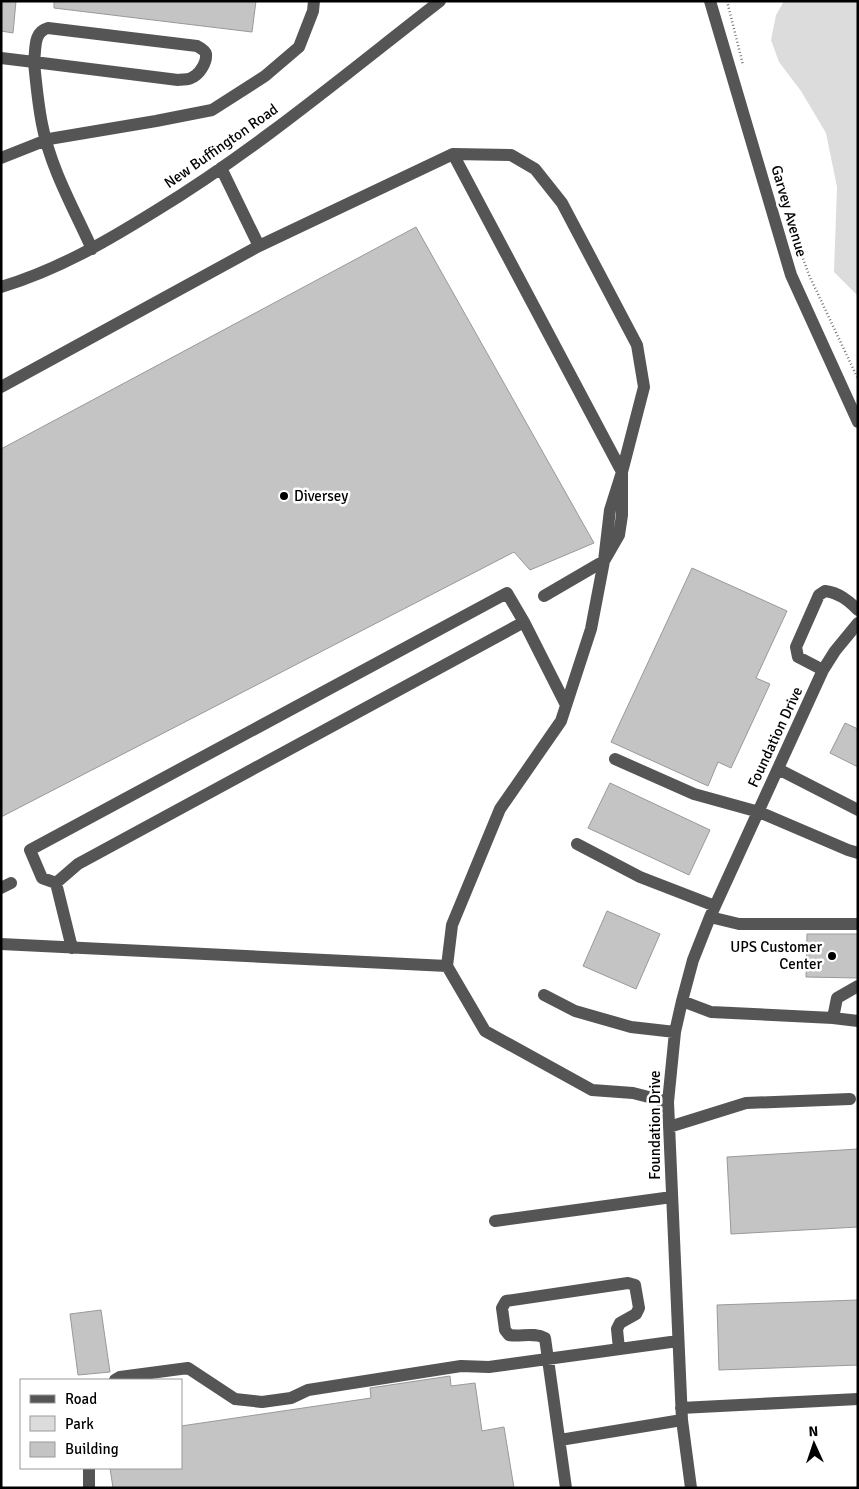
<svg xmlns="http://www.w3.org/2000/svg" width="859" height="1489" font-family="Signika,sans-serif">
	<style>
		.green { fill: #dcdcdc }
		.building { fill: #c4c4c4; stroke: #999 }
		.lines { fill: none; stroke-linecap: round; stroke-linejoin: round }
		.path { stroke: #777; stroke-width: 2.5; stroke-dasharray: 1 2.5; stroke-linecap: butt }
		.minor { stroke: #555; stroke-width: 12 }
		.poi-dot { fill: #000; stroke: #fff; stroke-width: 2 }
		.labels { text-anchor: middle; stroke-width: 5; stroke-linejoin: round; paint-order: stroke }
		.street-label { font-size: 15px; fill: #000; stroke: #fff }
		.poi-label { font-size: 15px; fill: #000; stroke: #fff; text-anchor: start }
	</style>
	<rect width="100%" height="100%" fill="#fff"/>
	<path class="green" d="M784,1H858V296L834,272L837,187L826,133L801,91L779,62L771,40L776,15Z"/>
	<path class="building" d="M1,1H16L13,33L1,31Z
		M54,1H256L252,32L54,8Z
		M416,227L594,543L530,570L514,552L1,817V449Z
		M692,568L787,611L756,678L770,684L731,768L718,762L708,786L611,742Z
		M845,723L858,729V767L830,753Z
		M610,783L710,830L689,875L588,828Z
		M607,911L660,934L636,989L583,966Z
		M807,934H858V978L806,977Z
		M858,1149V1227L731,1234L727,1157Z
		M858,1300V1365L719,1370L717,1305Z
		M101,1310L110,1372L78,1375L70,1314Z
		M450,1376L451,1386L475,1383L482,1431L504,1427L514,1488H113L110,1468H181V1426L371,1398L370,1388Z"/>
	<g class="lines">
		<path class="path" d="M727,1L743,65
			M789,219L809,275L858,379"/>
		<path class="minor" d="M710,1L791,275L858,422
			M48,28L197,46C200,48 205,50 206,54C207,63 199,75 191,78C188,80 182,79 178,80L34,62C36,49 33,32 48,28Z
			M1,58L34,62C36,83 38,104 42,124C50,167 74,209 92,249
			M1,158L49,139L156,121L212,110L265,76L299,47L313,11L314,1
			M259,246L453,154L622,472V515L619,535L604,561L544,596
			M1,287C58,270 107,241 157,210C257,149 347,73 440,1
			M1,387L259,246L221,168
			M823,670L798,657L796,647L819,595L825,591C839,593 848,600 858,610
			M615,759L694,794L759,812L848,850L858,853
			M778,769L858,810
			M577,844L640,877L715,906
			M56,883L42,878L30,850L507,593L524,622
			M1,888L11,883
			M710,917L739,924H858
			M1,944L447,966L485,1031L592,1090L633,1093L668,1102
			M72,948L56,883L78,864L524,622L566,705
			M447,966L452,925L500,809L561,721L591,629L604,561L610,510L622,472L644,387L637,345L562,203L535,169L511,155L453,154
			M544,995L575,1011L631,1027L675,1032
			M682,1001L711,1012L833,1018L858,1021
			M833,1018L837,998L858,986
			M669,1127L746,1103L850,1099
			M495,1221L672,1197
			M115,1380L120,1377L188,1368L235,1399L262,1402L291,1398L308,1390L461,1366L489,1367L678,1341
			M681,1408L858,1399
			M560,1440L682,1420
			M89,1488V1468
			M566,1488L545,1338C534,1332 521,1337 509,1335L505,1330L502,1308L506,1301L628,1283L635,1285L639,1308L636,1314L620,1323L617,1329L619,1349
			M691,1488L682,1420L668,1102L675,1032L682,1001L693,960L710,917L823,670L835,651L858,623"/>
	</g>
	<g class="poi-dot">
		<circle cx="284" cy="496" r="5"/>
		<circle cx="832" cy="956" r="5"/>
	</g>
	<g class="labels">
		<g class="street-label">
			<text transform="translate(221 146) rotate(-35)" y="5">New Buffington Road</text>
			<text transform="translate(789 211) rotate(74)" y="5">Garvey Avenue</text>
			<text transform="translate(775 737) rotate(-65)" y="5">Foundation Drive</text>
			<text transform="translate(655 1125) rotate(-90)" y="5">Foundation Drive</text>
		</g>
		<g class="poi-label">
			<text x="294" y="501">Diversey</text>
			<text x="822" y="952" text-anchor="end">UPS Customer<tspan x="822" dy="17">Center</tspan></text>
		</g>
	</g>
	<rect width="859" height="1489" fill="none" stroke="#000000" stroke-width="5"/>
	<rect x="20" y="1379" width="162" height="90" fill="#ffffff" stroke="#999999"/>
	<rect x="30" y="1395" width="25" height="8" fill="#555555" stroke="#999999"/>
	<text x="65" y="1404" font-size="15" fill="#000000">Road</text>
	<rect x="30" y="1416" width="25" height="15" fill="#dcdcdc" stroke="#999999"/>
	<text x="65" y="1429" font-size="15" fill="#000000">Park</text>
	<rect x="30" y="1442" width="25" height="15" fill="#c4c4c4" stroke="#999999"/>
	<text x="65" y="1454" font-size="15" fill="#000000">Building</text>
	<g transform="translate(814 1444) rotate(357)" stroke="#ffffff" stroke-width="4" paint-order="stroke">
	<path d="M0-4L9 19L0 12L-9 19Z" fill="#000000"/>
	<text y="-8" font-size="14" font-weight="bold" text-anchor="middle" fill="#000000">N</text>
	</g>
</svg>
